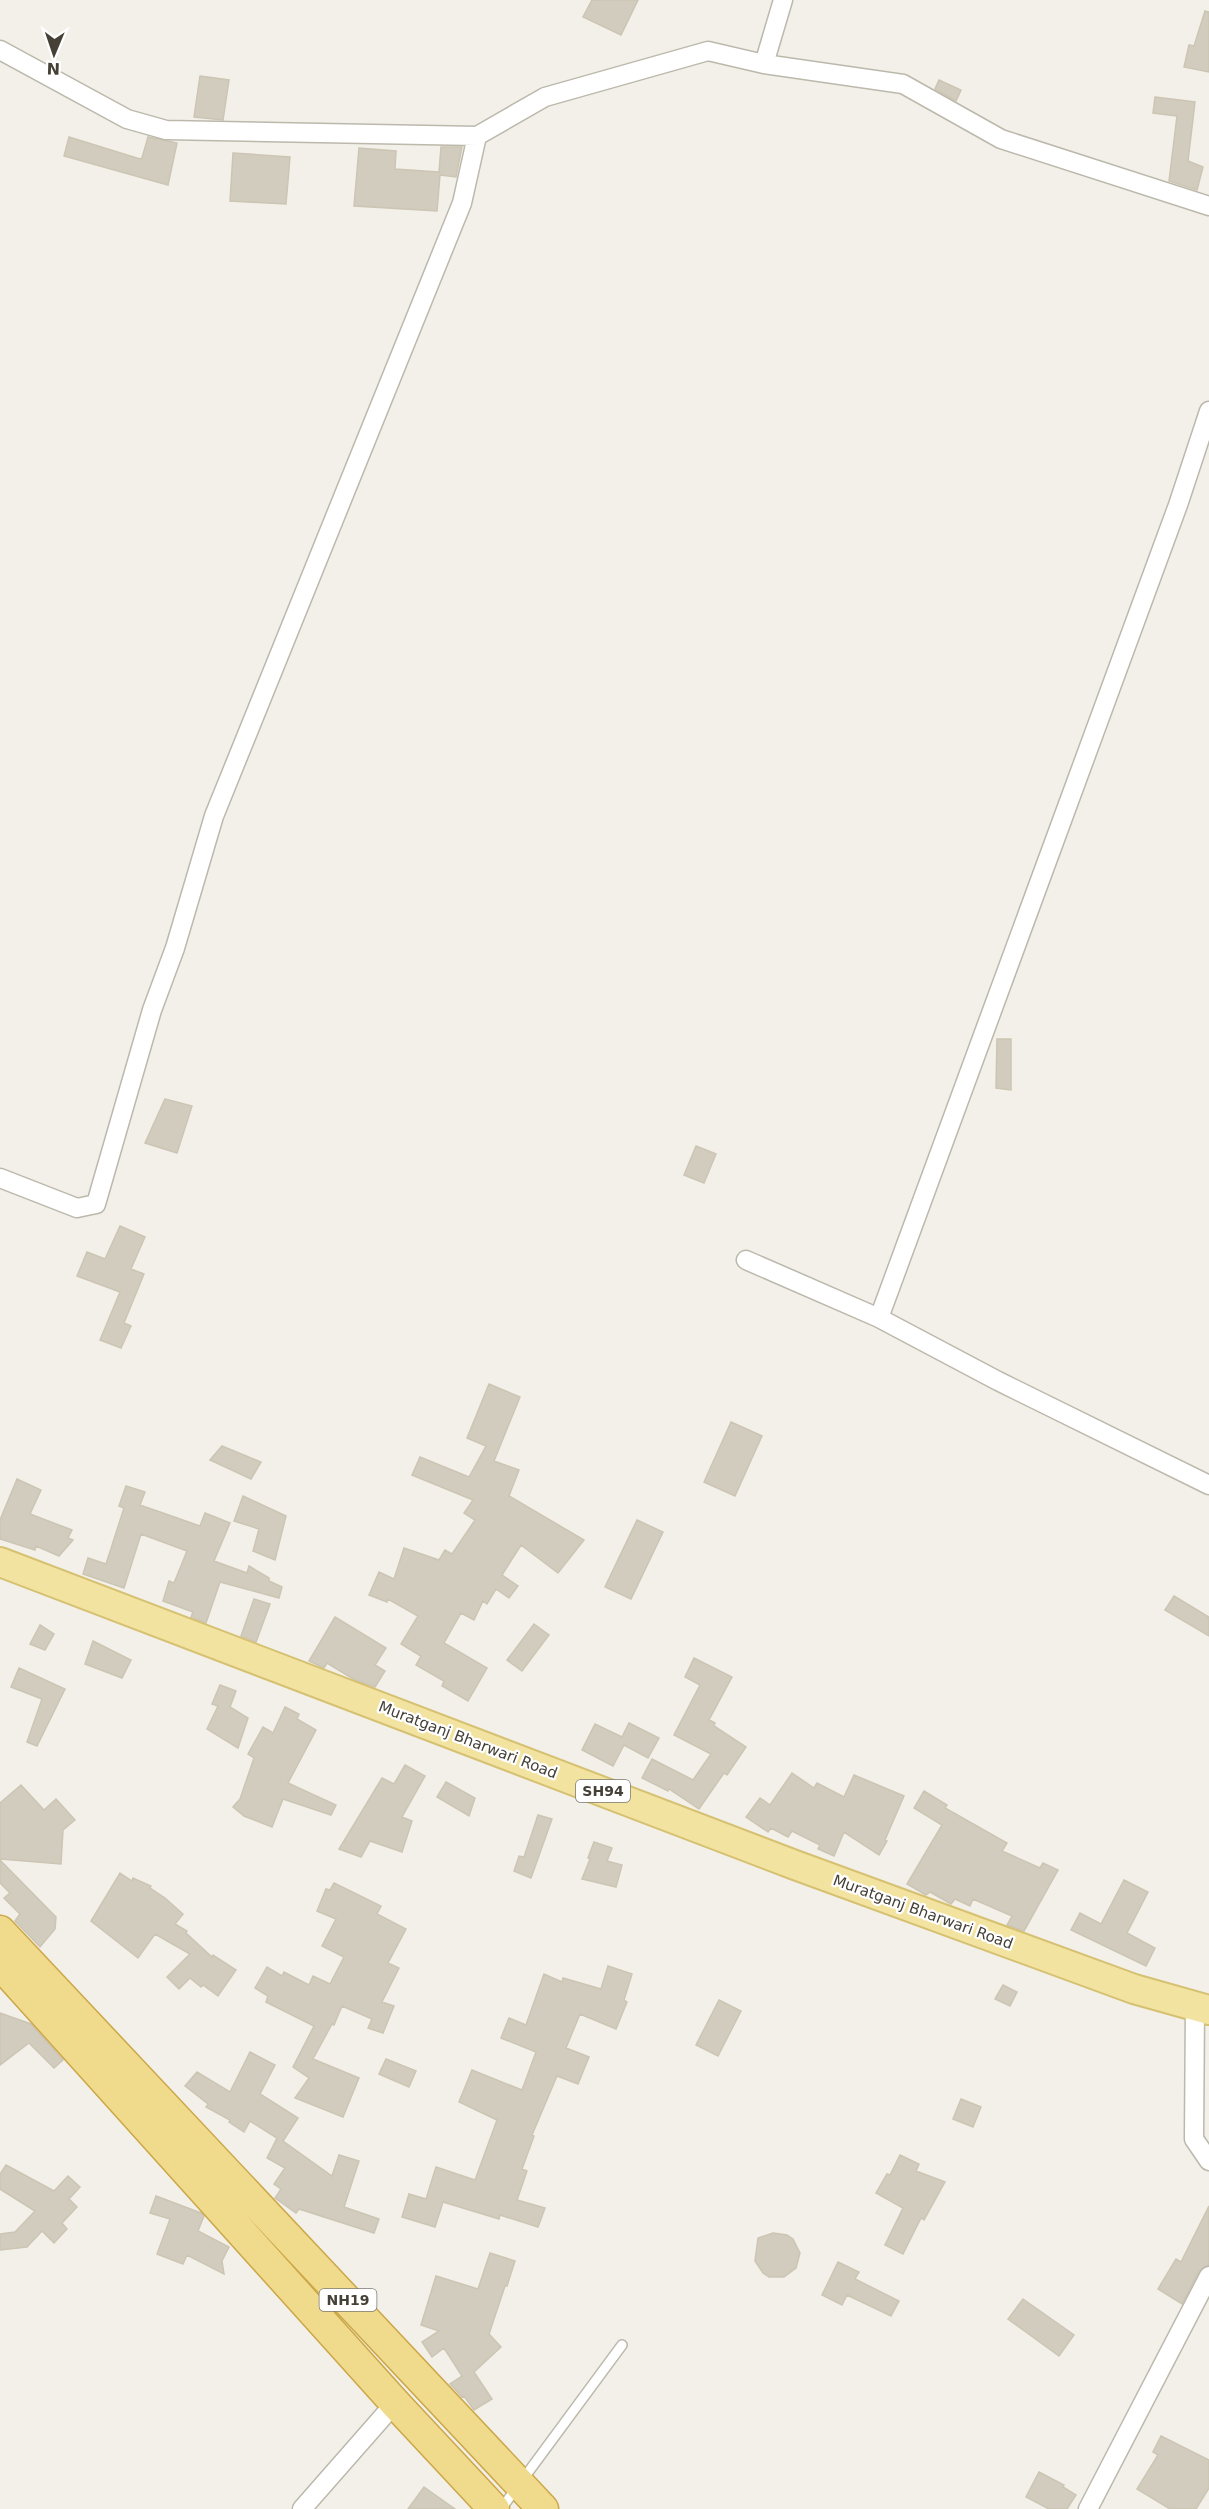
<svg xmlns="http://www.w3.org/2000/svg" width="1209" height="2509" font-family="'DejaVu Sans',sans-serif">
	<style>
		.building { fill: #d2ccbf; stroke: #ccc5b3; stroke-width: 1.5 }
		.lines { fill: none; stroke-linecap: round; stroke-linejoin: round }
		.service-casing { stroke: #bcb8ac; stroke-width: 12 }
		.minor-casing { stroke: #bcb8ac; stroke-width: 21 }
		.primary-casing { stroke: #d6c172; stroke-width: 32 }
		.trunk-casing { stroke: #cca748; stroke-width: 33 }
		.service { stroke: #fff; stroke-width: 9 }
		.minor { stroke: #fff; stroke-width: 18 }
		.primary { stroke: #f3e3a0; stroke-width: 28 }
		.trunk { stroke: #f0da8c; stroke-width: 30 }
		.labels { text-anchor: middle; stroke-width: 4.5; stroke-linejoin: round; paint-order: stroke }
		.shield { fill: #fff; stroke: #7d7a73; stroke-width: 1.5 }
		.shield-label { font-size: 14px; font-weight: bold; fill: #454137 }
		.street-label { font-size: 15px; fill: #454137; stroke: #fff }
	</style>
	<rect width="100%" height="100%" fill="#f2f0e8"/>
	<path class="building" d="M592,0H638L621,35L583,17Z
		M1205,11L1209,12V72L1184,67L1189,45L1194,46Z
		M200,76L229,80L223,120L194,117Z
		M939,80L961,90L956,101L935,89Z
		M1155,97L1195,102L1188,161L1203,167L1197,190L1169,181L1177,116L1153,113Z
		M69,137L140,159L142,158L148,137L177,143L168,185L64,156Z
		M441,147H462L456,177L440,175L437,211L354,206L359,148L396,151L395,169L439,172Z
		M233,153L290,157L286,204L230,201Z
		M997,1039H1011V1090L996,1088Z
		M165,1099L192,1106L177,1153L145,1143Z
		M696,1146L716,1154L704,1183L684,1175Z
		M120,1226L145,1237L131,1269L144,1274L124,1323L131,1326L121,1348L100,1340L120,1292L77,1276L87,1252L105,1259Z
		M489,1384L520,1397L494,1461L519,1470L509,1496L584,1540L558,1573L521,1545L502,1575L518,1586L509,1598L496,1589L487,1604L483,1601L474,1620L461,1613L444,1643L487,1668L468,1701L442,1686L444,1681L416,1665L421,1656L401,1644L418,1616L388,1599L387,1602L369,1595L379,1572L394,1579L404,1548L439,1560L445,1550L452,1554L475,1520L464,1513L473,1500L412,1475L420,1457L469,1477L486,1446L467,1438Z
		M731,1422L762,1436L735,1496L704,1482Z
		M222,1446L261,1462L251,1479L210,1460Z
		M17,1479L41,1490L30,1514L72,1530L68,1538L73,1540L59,1556L36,1546L35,1550L0,1539V1520Z
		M126,1486L145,1492L140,1505L200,1526L205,1513L230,1523L214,1561L247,1573L249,1566L269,1578V1581L282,1587L279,1598L220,1582L206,1623L191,1617L193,1612L163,1601L169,1581L174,1583L187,1551L141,1534L124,1588L83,1574L88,1558L106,1564L124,1508L119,1506Z
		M243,1496L286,1516L275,1560L253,1551L259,1529L234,1521Z
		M637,1520L663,1532L631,1599L605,1587Z
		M1174,1596L1209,1617V1636L1165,1610Z
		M254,1599L270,1604L256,1642L241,1636Z
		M335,1617L386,1648L375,1665L385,1671L375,1687L355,1680L327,1663L324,1668L309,1661Z
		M534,1624L549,1635L522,1671L507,1660Z
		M40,1625L54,1634L45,1650L30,1644Z
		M93,1641L131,1660L122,1678L85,1664Z
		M694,1658L732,1677L709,1720L715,1723L714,1726L746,1747L727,1775L724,1773L699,1809L669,1789L668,1791L642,1778L652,1759L693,1780L711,1754L674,1735L700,1685L685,1677Z
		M19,1668L65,1689L37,1746L27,1742L42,1699L11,1687Z
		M220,1685L236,1691L230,1707L248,1718L238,1748L207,1729L218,1706L212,1704Z
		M285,1707L299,1714L297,1719L316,1730L288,1783L336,1805L331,1815L283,1799L272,1827L244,1816L233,1807L240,1799L254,1758L248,1754L263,1727L273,1733Z
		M629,1723L659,1738L648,1758L624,1745L613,1766L582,1750L595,1724L622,1737Z
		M405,1765L425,1776L402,1817L412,1821L402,1852L370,1841L361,1857L339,1849L382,1778L394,1784Z
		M792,1773L814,1788L817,1783L844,1797L854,1775L904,1796L885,1840L887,1841L879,1855L844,1832L834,1856L818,1849L820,1845L792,1831L788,1837L771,1828L768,1832L746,1817L760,1798L770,1805Z
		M446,1782L475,1798L469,1816L437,1797Z
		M21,1785L44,1810L56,1799L75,1820L63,1830L61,1864L0,1859V1803Z
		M924,1791L947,1805L945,1808L1007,1843L1002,1851L1040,1868L1043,1863L1058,1870L1024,1931L1007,1925L1012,1916L973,1899L970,1906L955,1899L951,1904L930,1892L926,1895L907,1884L942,1825L914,1808Z
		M538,1815L552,1819L531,1878L514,1871L519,1856L524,1857Z
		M594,1842L612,1848L607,1861L622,1865L616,1887L582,1879L590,1859L588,1858Z
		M0,1860L56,1917L55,1929L40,1947L15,1921L20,1914L4,1898L10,1893L0,1883Z
		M120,1873L132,1881L133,1878L151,1886L150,1888L165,1898L183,1914L175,1924L187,1931L186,1933L212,1957L213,1955L236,1970L218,1996L203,1985L201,1987L190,1978L179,1989L167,1977L190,1954L155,1934L138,1958L91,1921Z
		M1124,1880L1148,1892L1127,1933L1155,1948L1146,1966L1071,1930L1080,1913L1101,1924Z
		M334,1883L381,1906L377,1914L406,1929L388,1963L399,1968L382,2002L394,2006L383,2033L368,2028L372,2019L342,2006L334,2025L332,2024L313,2059L359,2078L343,2117L295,2098L309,2078L293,2067L314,2026L266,2002L268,1996L255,1988L267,1967L282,1976L284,1972L309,1985L313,1976L330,1984L344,1957L322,1946L336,1919L317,1911L326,1889L330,1890Z
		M608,1966L632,1974L624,2000L627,2002L616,2029L580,2014L566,2048L589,2057L578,2084L557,2076L532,2135L534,2136L522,2169L527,2171L517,2200L545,2208L538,2227L500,2215L499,2219L443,2202L435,2227L402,2217L409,2194L426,2199L436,2167L475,2180L497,2120L459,2102L472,2070L522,2090L536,2052L501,2038L509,2018L526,2025L544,1974L562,1982L563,1978L601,1989Z
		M1003,1985L1017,1992L1010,2006L995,1999Z
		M719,2000L741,2011L718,2056L696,2045Z
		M0,2013L31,2024L63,2060L54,2068L29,2043L0,2065Z
		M250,2052L275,2065L260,2094L298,2118L283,2141L332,2176L339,2155L359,2161L344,2207L379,2219L374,2233L299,2209L296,2213L275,2198L281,2189L274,2184L285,2168L267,2158L277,2138L250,2121L244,2132L229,2122L230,2120L206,2107L208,2104L185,2086L197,2072L230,2092Z
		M386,2059L416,2071L409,2087L379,2074Z
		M961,2099L981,2107L973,2127L953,2119Z
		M900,2155L919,2164L916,2171L945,2182L924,2220L921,2218L903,2254L885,2245L903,2208L876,2193L887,2174L890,2175Z
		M6,2165L54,2191L68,2176L80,2187L69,2199L77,2207L62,2223L67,2229L54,2243L42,2231L27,2247L0,2250V2234L15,2232L35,2211L0,2189V2174Z
		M156,2196L201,2213L204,2216L198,2231L229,2247L222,2261L224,2274L187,2255L183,2264L157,2254L170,2219L150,2213Z
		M1209,2206V2265L1199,2271L1182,2304L1158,2289L1176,2259L1181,2262Z
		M773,2233L787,2235L793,2239L800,2253L796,2268L784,2277H769L763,2273L755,2261L758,2238Z
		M490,2253L515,2261L507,2286H505L489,2334L501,2347L474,2372L492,2399L474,2410L464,2396L462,2397L450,2384L462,2376L444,2348L432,2357L422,2342L439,2331L421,2325L436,2276L478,2289Z
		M838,2262L859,2272L855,2279L899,2301L891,2316L847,2295L842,2305L822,2295Z
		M1023,2299L1074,2335L1059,2356L1008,2319Z
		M1161,2436L1209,2460V2488L1196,2509H1170L1137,2489L1158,2455L1153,2452Z
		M1039,2472L1064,2485L1063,2487L1076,2495L1067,2509H1049L1026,2497Z
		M424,2487L455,2509H408Z"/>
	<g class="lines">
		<defs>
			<path id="service" d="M501,2509L622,2345"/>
			<path id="minor" d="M0,50L127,119L166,130L477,136L545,97L708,51L764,64L783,0
				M764,64L903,84L1001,139L1209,206
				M0,1178L77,1208L96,1204L152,1010L175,948L214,816L462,203L477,136
				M746,1260L879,1318L998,1381L1209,1485
				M879,1318L1178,505L1209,411
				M1195,2006L1194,2139L1209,2161
				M302,2509L395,2403
				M1088,2509L1209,2276"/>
			<path id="primary" d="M0,1562L795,1865L1134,1989L1209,2010"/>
			<path id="trunk" d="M0,1931L543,2509
				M0,1964L395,2403L494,2509"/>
		</defs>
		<use href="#service" class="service-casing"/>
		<use href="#minor" class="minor-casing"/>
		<use href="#primary" class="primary-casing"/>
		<use href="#trunk" class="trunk-casing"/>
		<use href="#service" class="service"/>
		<use href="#minor" class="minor"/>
		<use href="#primary" class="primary"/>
		<use href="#trunk" class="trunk"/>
	</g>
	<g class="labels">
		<g class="shield">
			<rect x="576" y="1780" width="54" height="22" rx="4.5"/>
			<rect x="319.5" y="2289" width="57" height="22" rx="4.5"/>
		</g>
		<g class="shield-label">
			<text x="603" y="1796">SH94</text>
			<text x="348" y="2305">NH19</text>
		</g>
		<g class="street-label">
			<text transform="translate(468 1740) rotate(21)" y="5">Muratganj Bharwari Road</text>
			<text transform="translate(923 1912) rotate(20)" y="5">Muratganj Bharwari Road</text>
		</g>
	</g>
	<g transform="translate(54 54) rotate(182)" stroke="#ffffff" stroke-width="4.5" paint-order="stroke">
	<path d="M0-4.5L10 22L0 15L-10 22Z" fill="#454137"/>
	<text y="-9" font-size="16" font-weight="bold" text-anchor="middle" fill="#454137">N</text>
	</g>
</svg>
